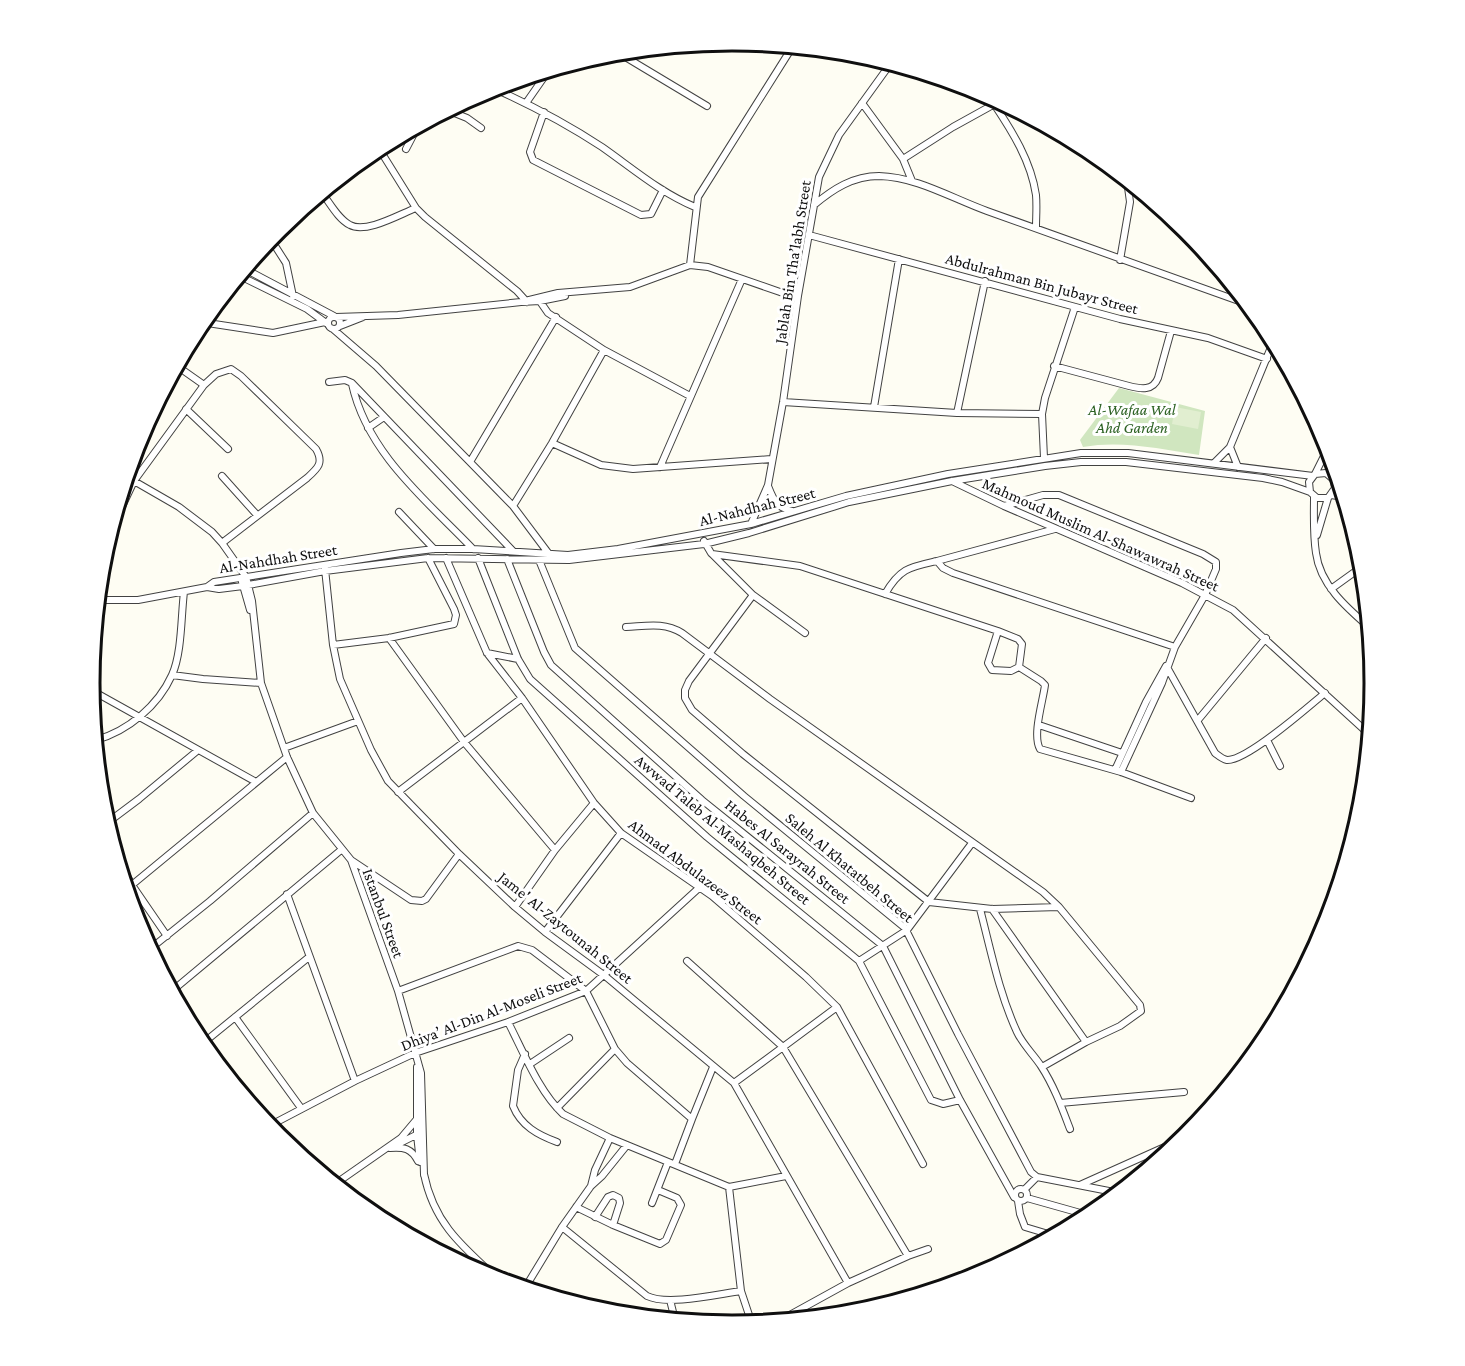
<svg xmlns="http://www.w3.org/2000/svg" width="1465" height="1366" font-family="'Crimson Pro',serif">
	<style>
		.green { fill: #d0e6bf }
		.pitch { fill: #e1eed0 }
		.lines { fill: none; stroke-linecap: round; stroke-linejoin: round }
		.minor-casing { stroke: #424242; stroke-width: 8 }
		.minor { stroke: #fff; stroke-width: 6 }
		.labels { text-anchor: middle; stroke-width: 6; stroke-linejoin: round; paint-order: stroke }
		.street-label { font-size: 16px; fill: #0f0f0f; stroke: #fff }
		.park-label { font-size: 16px; font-style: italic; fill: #2d6224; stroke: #fff }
		.rim { fill: none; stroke: #0f0f0f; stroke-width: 3 }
	</style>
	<rect width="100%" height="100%" fill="#fefdf3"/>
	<path class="green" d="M1119,388L1205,411L1199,455C1161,449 1121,440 1083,447L1080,440Z"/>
	<path class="pitch" d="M1175,407L1201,412L1198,429L1172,424Z"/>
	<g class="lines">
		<defs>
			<path id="minor" d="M617,52L707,106
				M493,88C531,105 567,124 602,147C632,168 661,193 695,207
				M526,103L549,70
				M862,103L903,159L912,181
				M994,104C1012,131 1031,161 1036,195C1037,206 1036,217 1036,228
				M447,110L467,118L481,128
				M544,112L530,152L533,160L641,215L651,214L663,190
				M378,147L416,208L425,217L517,291L527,302
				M406,149L418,126
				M903,159L953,127L1000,101
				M322,193C330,203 338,219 350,225C366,234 400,214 416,208
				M814,205C833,189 853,176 879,176C917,177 951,198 987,211C1074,242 1162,273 1250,305
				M809,235L1120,319L1208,338L1267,359
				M270,238L286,263L293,296
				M1120,260L1130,202L1127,180
				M690,265L698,197L793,46
				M245,269L334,316
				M240,276L307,309L326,323
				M539,300L548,313L604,350L690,396
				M521,302L558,293L630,287L690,265L708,267L780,292L798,296
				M328 323a6 6 0 1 1 12 0a6 6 0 1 1-12 0Z
				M336,317L398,315L521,302L540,301L565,296
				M201,322L273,333L325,322
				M340,326L363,317
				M333,329L376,366L513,506L549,554
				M177,366L204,385
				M1054,366L1129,386C1141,389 1153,391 1158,378L1171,331
				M329,382L345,380L352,383L513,551
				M352,384C367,453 426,500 473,549
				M783,402L957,413L1042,414
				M874,407L899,259
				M186,409L228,449
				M957,413L985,281
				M368,428L384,417
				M552,443L601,465L633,469L771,459
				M1230,447L1238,467
				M1044,458L1042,414L1045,398L1075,307
				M470,462L556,317
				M1214,463L1230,447L1274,340
				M660,467L742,279
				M1315,474L1329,446
				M222,476L257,515
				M127,477L179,507L212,532L222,543L246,577L252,601L261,683L287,757L313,813L351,860L398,991L421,1073L424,1175
				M1333,478L1334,462
				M952,481L1004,506L1182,583L1233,610L1370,735
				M768,486C774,501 776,507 792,511
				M1331,495L1344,497
				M1314,496C1314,515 1313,534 1316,553C1320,585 1347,608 1370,628
				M513,506L552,443L604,350
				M1004,506L1043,495H1059L1203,554L1216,562V569L1205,595L1175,647L1162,683L1121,772
				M399,512L434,549
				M751,524L768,485L783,402L798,296L819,177L839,135L891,63
				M111,530L134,481L204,385L216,374L231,369L241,376L316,449C324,463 318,468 307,478L222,543
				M1317,535L1328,498L1335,488L1334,480L1326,473L1315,474L1309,482L1310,492L1317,498H1328
				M704,541L711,553L753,595L689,681L685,690V698L692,710L743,754L929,902L992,909L1059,907L1140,1005L1141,1011L1120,1026L1086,1042L1042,1067
				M712,554L800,566L998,631L1018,639L1022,644L1019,667L1011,671L992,670L988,663L998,631
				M446,558L487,653L522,698L594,803L621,833L712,896L806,977L837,1007L923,1164
				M478,558L518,659L530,679L707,837L859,961L931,1100L943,1104L960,1100
				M507,559L544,652L551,665L702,800L883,946L960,1100L1014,1197
				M539,560L575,648L744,796L905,928L958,1034L1031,1172L1037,1177L1119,1193
				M937,561L1055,529
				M325,569L333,645L340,679L371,750L388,781L459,854L515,907L545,932L605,976L734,1083L848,1283
				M242,582L250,610
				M207,587L219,589L243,586L325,571L428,558L569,560L704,544L749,533L849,502L952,481L1045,466L1081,462H1126L1263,478L1282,482L1310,492
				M1331,589L1356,571L1364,569
				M885,594C900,568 910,567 937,561L943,568L953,573L1175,647
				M753,595L805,633
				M98,600H138L207,587L214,582L401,553L434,549H473L568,555L618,549L751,524L846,496L948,474L1081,453H1128L1313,476
				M101,601L106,545
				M626,627C647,626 664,622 682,633L770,699L1043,892L1059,907
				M389,638L464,742L555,850
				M333,645L389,638L454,624L456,615L454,609L428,558
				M487,653L518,659
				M1019,667L1041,681L1045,685C1043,701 1032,735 1040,749L1121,772L1191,798
				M1168,669L1215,753C1219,756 1222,759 1227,760C1247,761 1308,707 1325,693
				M172,675L203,679L261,683
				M90,681L91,690
				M91,690L256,782
				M1198,720L1266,638
				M1039,725L1122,753
				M1364,730L1371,722
				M96,740C128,731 158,706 172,675C182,653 181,616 184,592
				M1267,740L1280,766
				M284,748L358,721
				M1115,770L1146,702L1166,666
				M398,792L522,698
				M107,823L139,799L197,751
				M118,860L132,885L167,936
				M351,860L411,900L422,901L426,899L459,854
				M127,889L287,757
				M287,894L355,1081
				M515,907L555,850L594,803
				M980,909C991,951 999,993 1017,1032C1023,1045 1034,1055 1041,1066C1054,1086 1062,1108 1070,1129
				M992,909L1086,1042
				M545,932L621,833
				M150,949L210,901L313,813
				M687,961L783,1047L837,1007
				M859,961L907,930L972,843
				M172,991L341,850
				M398,991L518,946L532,950L586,991L615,1049
				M235,1017L301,1108
				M508,1022C523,1051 539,1092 563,1114L610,1138L729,1187L786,1176
				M202,1044L309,957
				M525,1054L518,1070L513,1106C521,1126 538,1135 557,1142
				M530,1064L569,1038
				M417,1067V1135L420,1162
				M734,1083L783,1047L908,1256
				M1060,1103L1184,1092
				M557,1108L615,1049L627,1063L692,1119L675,1164
				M692,1119L713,1067
				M269,1126L355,1081L415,1053L508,1022L586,991L700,887
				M398,1144L418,1134
				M390,1148C404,1147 411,1148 418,1161
				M424,1174C434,1224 463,1247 499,1280
				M335,1184L401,1138L417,1119
				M1080,1185L1187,1137
				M591,1186L595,1170L610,1138
				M729,1187L741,1291L752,1324
				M1015 1195a6 6 0 1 1 12 0a6 6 0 1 1-12 0Z
				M1024,1190L1037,1177
				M1027,1198L1091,1216
				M1018,1201L1020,1214L1025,1227L1055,1236
				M652,1203L668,1162
				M576,1207L613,1225L660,1244L666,1240L681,1205L677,1198L658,1190
				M595,1217L608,1197L613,1195L619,1198L620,1203L613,1225
				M562,1227L647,1296C668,1306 718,1294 741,1291
				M525,1288L562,1227L591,1186L602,1176L627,1145
				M670,1300L675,1320
				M779,1321L848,1283L908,1256L928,1249"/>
		</defs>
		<use href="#minor" class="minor-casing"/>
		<use href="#minor" class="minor"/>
	</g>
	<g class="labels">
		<g class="street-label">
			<text transform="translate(792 262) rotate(-81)" y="6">Jablah Bin Tha’labh Street</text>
			<text transform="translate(1042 283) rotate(15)" y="6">Abdulrahman Bin Jubayr Street</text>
			<text transform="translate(757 506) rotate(-14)" y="6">Al-Nahdhah Street</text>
			<text transform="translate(1101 534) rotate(24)" y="6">Mahmoud Muslim Al-Shawawrah Street</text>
			<text transform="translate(278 558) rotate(-9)" y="6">Al-Nahdhah Street</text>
			<text transform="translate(723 829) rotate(40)" y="6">Awwad Taleb Al-Mashaqbeh Street</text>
			<text transform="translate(788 851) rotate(39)" y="6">Habes Al Sarayrah Street</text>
			<text transform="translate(850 867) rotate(40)" y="6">Saleh Al Khatatbeh Street</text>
			<text transform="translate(696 871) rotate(37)" y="6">Ahmad Abdulazeez Street</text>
			<text transform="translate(384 913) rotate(70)" y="6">Istanbul Street</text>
			<text transform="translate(566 927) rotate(39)" y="6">Jame' Al-Zaytounah Street</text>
			<text transform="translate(491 1011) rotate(-21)" y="6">Dhiya’ Al-Din Al-Moseli Street</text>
		</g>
		<g class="park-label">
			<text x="1132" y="415">Al-Wafaa Wal<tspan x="1132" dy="18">Ahd Garden</tspan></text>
		</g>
	</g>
	<path d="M0 0H1465V1366H0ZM100 683a632 632 0 1 1 1264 0a632 632 0 1 1-1264 0Z" fill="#fff" fill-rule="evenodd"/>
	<path class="rim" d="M100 683a632 632 0 1 1 1264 0a632 632 0 1 1-1264 0Z"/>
</svg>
